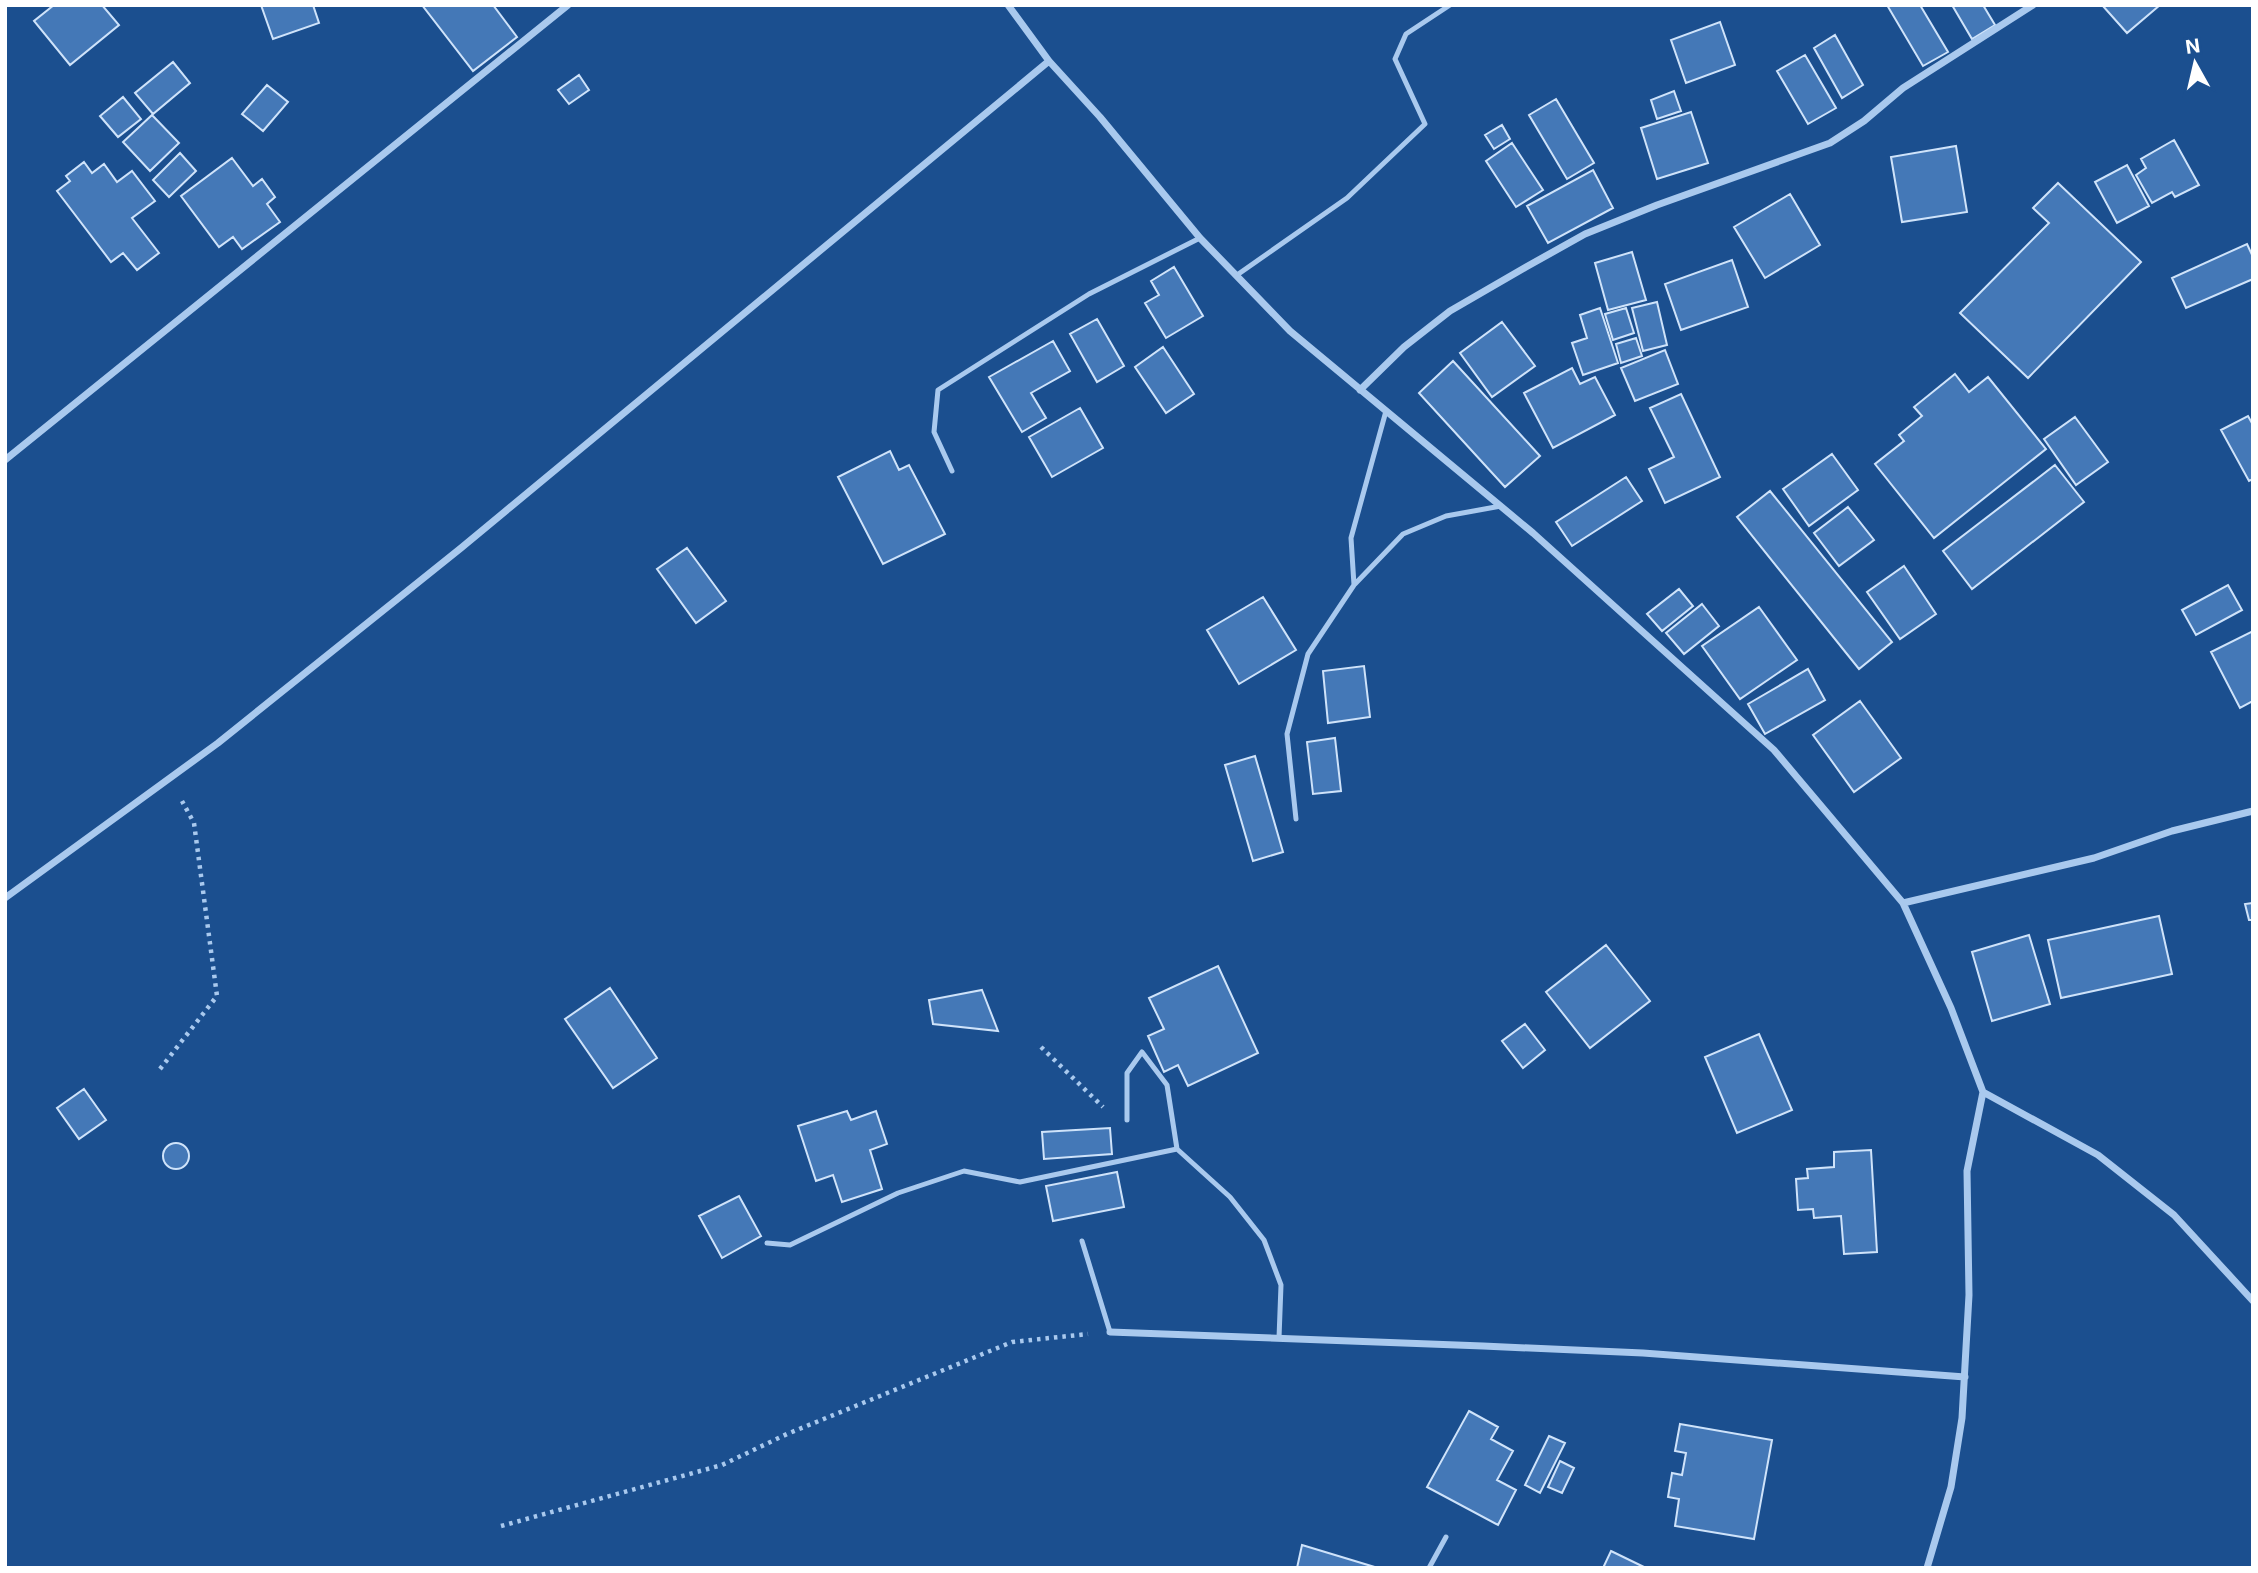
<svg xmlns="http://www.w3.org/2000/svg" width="2258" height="1573" font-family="Inter,sans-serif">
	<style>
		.building { fill: #4478b7; stroke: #cfe3fa; stroke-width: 2 }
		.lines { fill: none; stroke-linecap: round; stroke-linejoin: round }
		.path { stroke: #a9c9ee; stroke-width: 4.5; stroke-dasharray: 3.5 5; stroke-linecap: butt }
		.service { stroke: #a9c9ee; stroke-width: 5 }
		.minor { stroke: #a9c9ee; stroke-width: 7 }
	</style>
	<rect width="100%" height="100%" fill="#1b4f8f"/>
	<path class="building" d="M54,5H102L119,25L70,65L34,21Z
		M261,5H313L319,23L273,39Z
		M422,5H493L517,37L473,71Z
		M1887,5H1920L1948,52L1923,66Z
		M1952,5H1983L1995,25L1972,39Z
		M2102,5H2160L2127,33Z
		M1720,22L1735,65L1686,83L1671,40Z
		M1835,35L1863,85L1842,98L1814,48Z
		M1805,55L1836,108L1808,124L1777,71Z
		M173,62L190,83L153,114L135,93Z
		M579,75L589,90L569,104L558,90Z
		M267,85L288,102L263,131L242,114Z
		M1674,91L1681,111L1657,119L1651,100Z
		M123,97L141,119L118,137L100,116Z
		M1556,99L1594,163L1567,179L1529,115Z
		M1691,112L1708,163L1657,179L1641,128Z
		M152,115L179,143L150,171L123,142Z
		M1502,125L1510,139L1494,149L1485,135Z
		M2174,140L2199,185L2175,197L2172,192L2152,203L2136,175L2146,168L2141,159Z
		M1512,143L1543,190L1516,207L1486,161Z
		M1956,146L1967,212L1902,222L1891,157Z
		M180,153L196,171L169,197L153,180Z
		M232,158L253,186L262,179L275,197L267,204L280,222L242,249L233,237L219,247L181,196Z
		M84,162L92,173L104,164L117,182L132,171L155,201L132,218L159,253L137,270L123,253L111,262L57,191L70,181L66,176Z
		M2127,165L2149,206L2117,223L2095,182Z
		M1593,170L1613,208L1548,243L1527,206Z
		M2058,183L2141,262L2028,378L1960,313L2049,223L2033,208Z
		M1790,194L1820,245L1765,278L1734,227Z
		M2247,244L2253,257V279L2186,308L2172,278Z
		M1632,252L1646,300L1608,310L1595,263Z
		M1732,260L1748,307L1681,330L1665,284Z
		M1174,267L1203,316L1166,338L1145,303L1159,295L1151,281Z
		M1657,302L1667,345L1643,351L1632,308Z
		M1600,308L1618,363L1583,375L1572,343L1587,338L1580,315Z
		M1626,308L1634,333L1613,340L1605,314Z
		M1097,319L1124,366L1097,382L1070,334Z
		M1502,322L1535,366L1492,397L1460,353Z
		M1636,338L1642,356L1621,363L1616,344Z
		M1053,341L1070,371L1031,393L1046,418L1022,432L989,377Z
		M1163,347L1194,394L1166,413L1135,367Z
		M1665,350L1678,384L1635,401L1621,368Z
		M1453,361L1540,456L1505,487L1419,393Z
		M1572,368L1580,384L1595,377L1615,415L1553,448L1524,393Z
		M1955,374L1969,392L1988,377L2046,449L1934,538L1875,464L1904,441L1899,435L1922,416L1914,407Z
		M1681,394L1720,477L1665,503L1649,469L1674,457L1650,408Z
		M1080,408L1103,448L1052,477L1029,437Z
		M2248,416L2253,425V479L2249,481L2221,430Z
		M2075,417L2108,462L2076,485L2044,439Z
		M890,451L899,470L909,465L945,534L883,564L838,477Z
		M1832,454L1858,490L1809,526L1783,489Z
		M2055,465L2084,502L1972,589L1943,551Z
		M1626,477L1642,501L1572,546L1556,522Z
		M1770,491L1892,642L1859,669L1737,517Z
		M1848,507L1874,540L1839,566L1814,533Z
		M687,548L726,601L696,623L657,569Z
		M1904,566L1936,614L1900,639L1867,592Z
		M2228,585L2242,610L2196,635L2182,610Z
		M1679,589L1693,606L1662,631L1647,614Z
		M1263,597L1296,650L1239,684L1207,630Z
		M1702,604L1719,626L1684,654L1666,633Z
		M1759,607L1797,660L1740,699L1702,646Z
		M2253,631V701L2240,708L2211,652Z
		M1364,666L1370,717L1328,723L1323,671Z
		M1808,669L1825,700L1765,734L1748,704Z
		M1860,701L1901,758L1854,792L1813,735Z
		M1335,738L1341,791L1313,794L1307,742Z
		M1255,756L1283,852L1253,861L1225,765Z
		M2253,903V920H2249L2245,904Z
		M2159,916L2172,974L2061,998L2048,940Z
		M2029,935L2050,1004L1992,1021L1972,952Z
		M1606,945L1650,1001L1590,1048L1546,992Z
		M1218,966L1258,1053L1188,1086L1178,1065L1164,1072L1148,1036L1164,1029L1149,998Z
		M610,988L657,1058L613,1088L565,1019Z
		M982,990L998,1031L933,1024L929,1000Z
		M1525,1024L1545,1050L1523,1068L1502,1041Z
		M1759,1034L1792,1110L1737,1133L1705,1057Z
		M84,1089L106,1120L79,1139L57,1108Z
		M847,1111L851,1120L876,1111L887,1144L870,1150L882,1189L842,1202L833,1175L816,1181L798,1126Z
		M1110,1128L1112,1154L1044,1159L1042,1132Z
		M163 1156a13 13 0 1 1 26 0a13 13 0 1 1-26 0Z
		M1871,1150L1877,1252L1844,1254L1841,1216L1814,1218L1813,1209L1798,1210L1796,1179L1808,1178L1807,1169L1834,1167V1152Z
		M1117,1172L1124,1207L1053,1221L1046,1186Z
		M739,1196L761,1236L722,1258L699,1216Z
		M1469,1411L1498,1427L1491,1439L1513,1451L1497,1480L1516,1490L1498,1525L1427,1487Z
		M1680,1424L1772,1440L1754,1539L1675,1526L1679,1499L1668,1497L1672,1473L1682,1475L1686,1453L1675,1451Z
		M1549,1436L1565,1443L1540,1493L1525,1485Z
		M1560,1461L1574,1468L1562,1493L1548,1487Z
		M1302,1545L1378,1568H1297Z
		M1611,1551L1646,1568H1603Z"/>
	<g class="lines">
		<path class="path" d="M1041,1047L1103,1107
			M160,1069L217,996L194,823L182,801
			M501,1526L722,1465L787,1434L1012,1342L1088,1334"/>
		<path class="service" d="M1237,275L1347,198L1425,124L1395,59L1406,34L1450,5
			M952,471L934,432L938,390L1089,294L1200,238
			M1355,584L1403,534L1446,516L1501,506
			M1296,819L1287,734L1308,654L1354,585L1351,538L1386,411
			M1127,1120V1073L1142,1052L1167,1085L1177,1149
			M1082,1241L1110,1332
			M767,1243L790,1245L898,1193L964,1171L1020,1182L1177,1149L1230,1197L1264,1240L1281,1285L1279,1338
			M1429,1568L1446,1537"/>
		<path class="minor" d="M1008,5L1049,61L1100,117L1200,238L1290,331L1533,533L1774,750L1903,903L1951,1008L1983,1092L1967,1171L1969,1295L1962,1418L1951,1487L1927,1568
			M1360,390L1404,347L1450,311L1526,267L1585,234L1657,205L1830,143L1864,121L1903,88L2033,5
			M5,460L568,5
			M5,898L218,743L461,548L1049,61
			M1903,903L2094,858L2172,831L2253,811
			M1983,1092L2098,1155L2174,1215L2253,1301
			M1110,1332L1483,1346L1643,1353L1965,1377"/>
	</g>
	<rect width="2258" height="1573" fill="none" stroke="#ffffff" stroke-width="14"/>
	<g transform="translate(2195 63) rotate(352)" stroke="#1b4f8f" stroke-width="5" paint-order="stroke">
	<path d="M0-5L12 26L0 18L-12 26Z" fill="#ffffff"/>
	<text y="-10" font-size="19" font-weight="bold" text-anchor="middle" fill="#ffffff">N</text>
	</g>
</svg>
